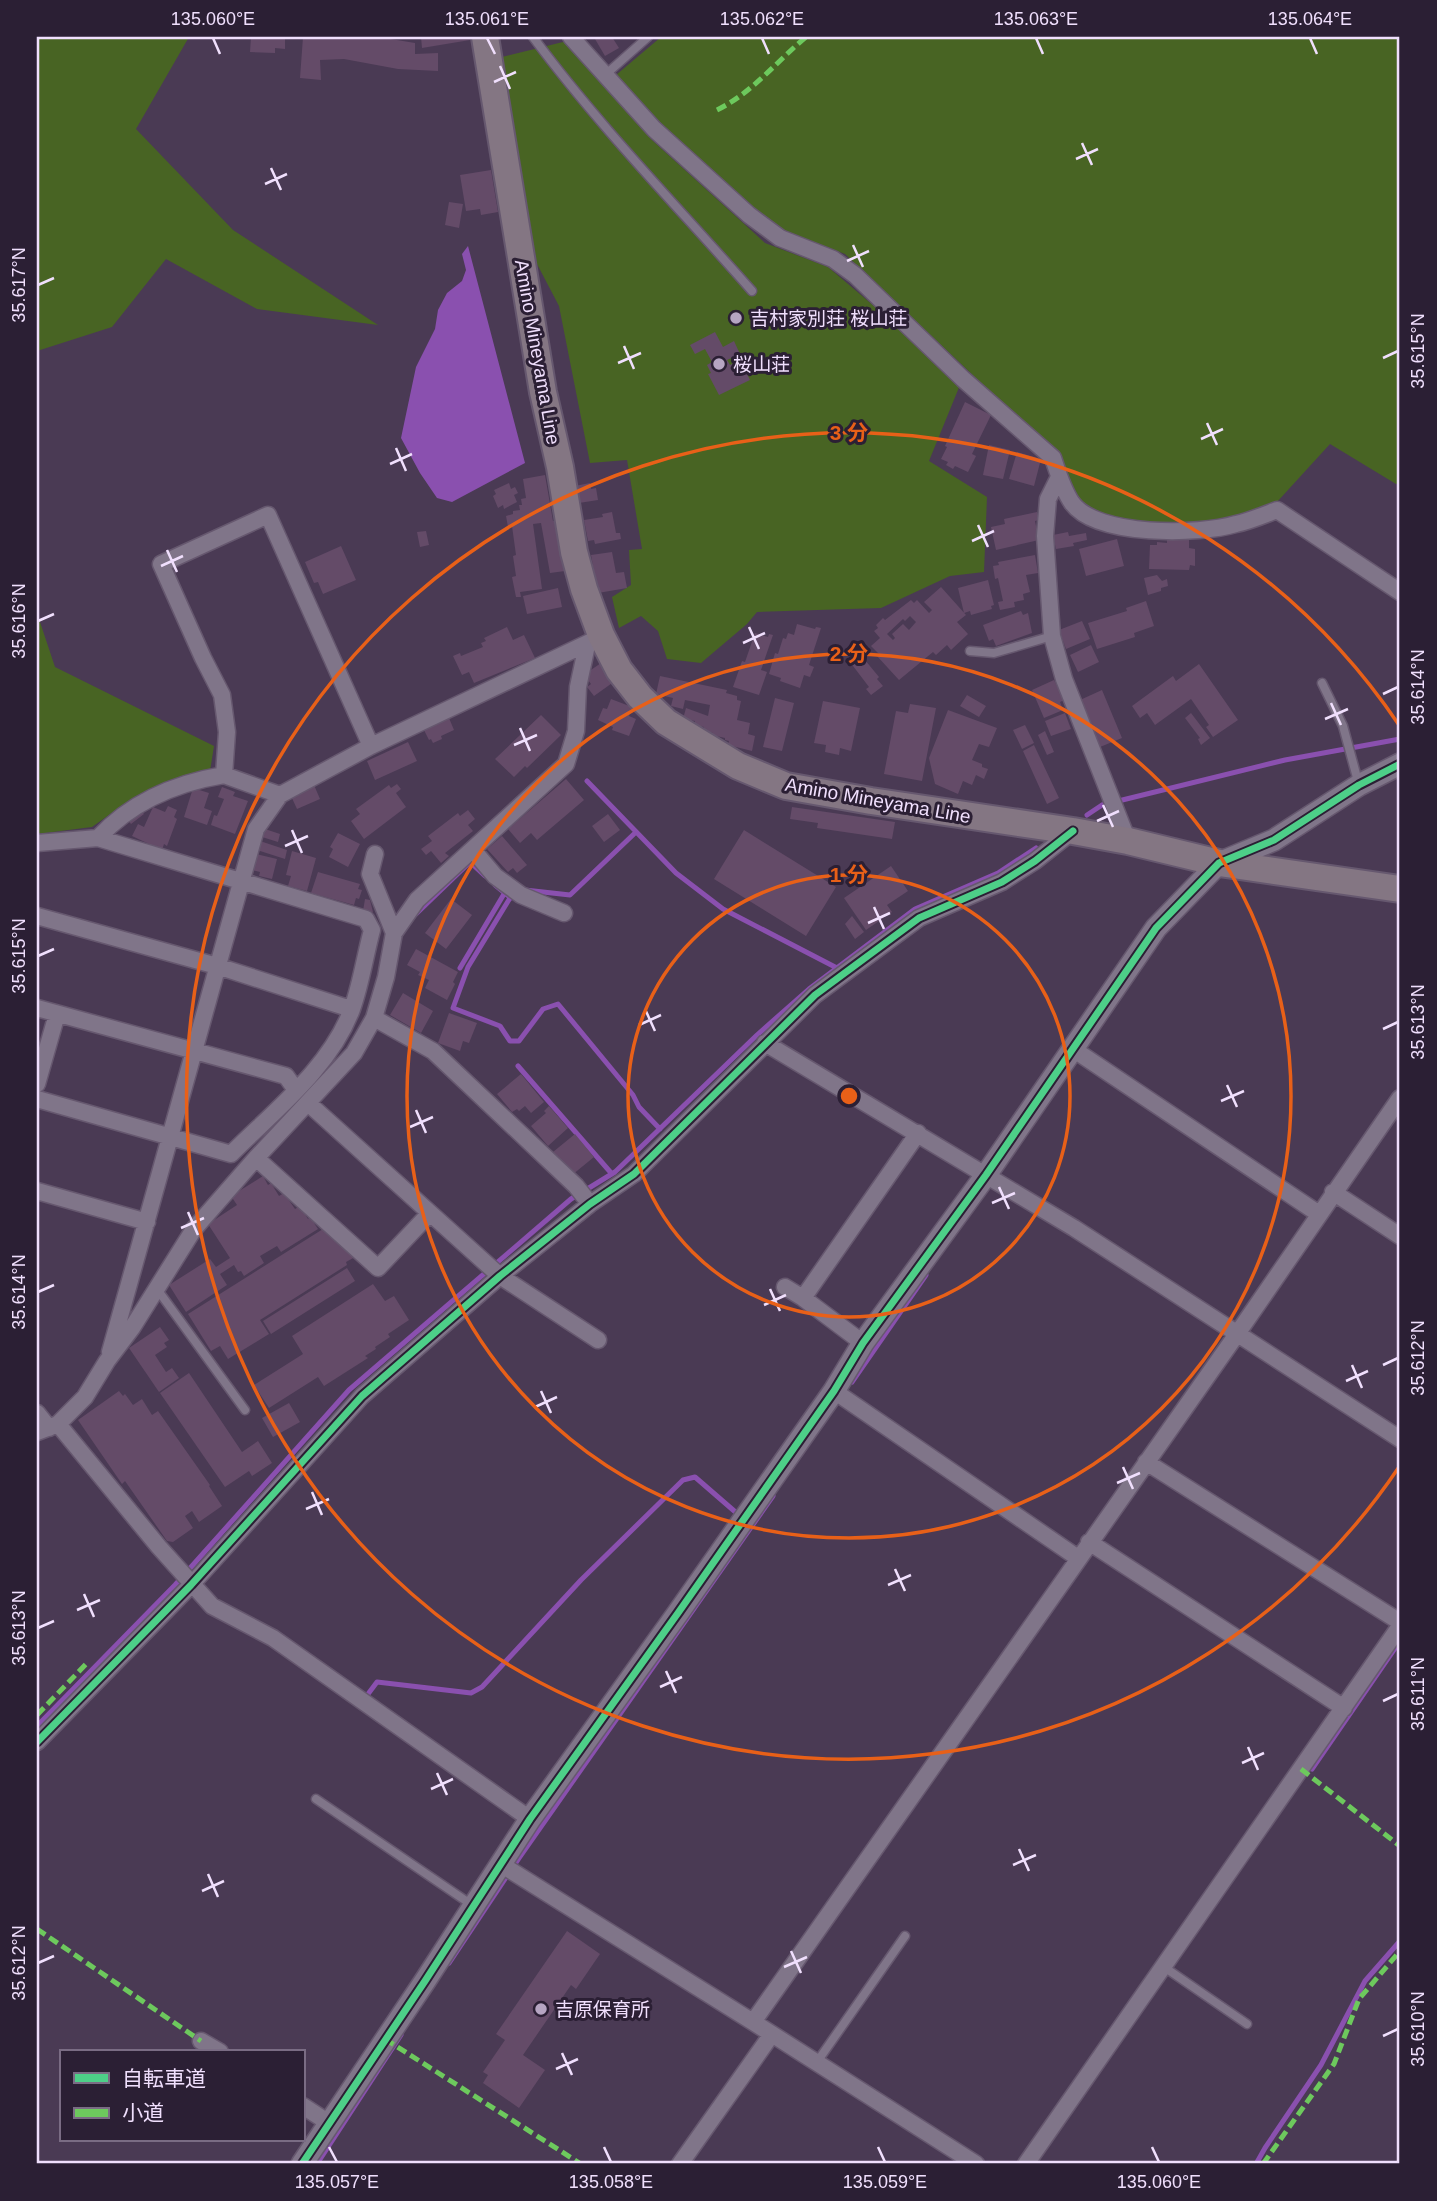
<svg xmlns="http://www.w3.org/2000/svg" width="1437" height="2201" font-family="Arial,'Noto Sans JP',sans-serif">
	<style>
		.green { fill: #486423 }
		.water { fill: #8a50af }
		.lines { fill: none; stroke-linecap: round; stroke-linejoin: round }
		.stream { stroke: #8a50af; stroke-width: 5 }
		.building { fill: #644b68; fill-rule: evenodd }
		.service-casing { stroke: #66586f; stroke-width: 11 }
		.minor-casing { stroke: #66586f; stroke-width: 19 }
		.tertiary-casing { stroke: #66586f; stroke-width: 24 }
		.primary-casing { stroke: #66586f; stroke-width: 30 }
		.service { stroke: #807589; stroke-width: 8 }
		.minor { stroke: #807589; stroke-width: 16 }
		.tertiary { stroke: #807589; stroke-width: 21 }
		.primary { stroke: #847683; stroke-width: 26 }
		.quiet { stroke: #6dc95d; stroke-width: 5; stroke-dasharray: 10 5; stroke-linecap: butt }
		.cycleway-casing { stroke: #2b1f34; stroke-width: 11 }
		.cycleway { stroke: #4dcf88; stroke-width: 7 }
		.ticks { fill: none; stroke: #f0dffd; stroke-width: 2.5 }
		.ring { fill: none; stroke: #e86018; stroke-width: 3.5 }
		.poi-dot { fill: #b6a5c2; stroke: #2b1f34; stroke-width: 2.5 }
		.labels { text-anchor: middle; stroke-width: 6; stroke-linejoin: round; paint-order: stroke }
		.poi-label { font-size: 19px; fill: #f0dffd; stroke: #2b1f34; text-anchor: start }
		.street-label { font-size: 19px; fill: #f0dffd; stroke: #2b1f34 }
		.centre { fill: #e86018; stroke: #2b1f34; stroke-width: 3.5 }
		.ring-label { font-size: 21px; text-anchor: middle; font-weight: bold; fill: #e86018; stroke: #2b1f34; stroke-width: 6; stroke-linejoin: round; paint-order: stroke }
		.neatline { fill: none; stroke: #f0dffd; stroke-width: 2.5 }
		.ticks-label { font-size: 18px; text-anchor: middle; fill: #f0dffd }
	</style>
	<rect width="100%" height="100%" fill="#4a3a54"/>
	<path class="green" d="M37,37H189L136,129L233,230L378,325L257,309L166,259L112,327L37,351Z
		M661,37H1400V483L1396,484L1330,444L1277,502L1234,520L1193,526L1135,524L1095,511L1080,500L1057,453L1016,416L845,254L785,231L756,210L672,135L616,75Z
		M567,41L652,140L765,243L828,267L927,351L960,385L929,461L987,497L984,572L950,576L881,608L757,612L747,624L701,663L667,659L658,631L641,616L619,628L612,597L631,585L629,550L642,549L627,460L590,463L559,306L537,264L502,57Z
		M37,613L55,667L214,746L210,771L170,780L133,798L92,827L37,834Z"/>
	<path class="water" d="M468,246L525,463L452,502L437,498L420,473L401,438L416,367L435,329L438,310L447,293L462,281L466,270L462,254Z"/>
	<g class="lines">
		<path class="stream" d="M587,781L676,873L723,909L837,968
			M1087,815L1102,805L1285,760L1400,739
			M495,885L511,898
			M525,890L570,895L636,832
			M510,898L468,967L453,1008L500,1026L510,1041H519L543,1009L558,1004L633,1095L639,1107L660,1129
			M416,914L470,862L485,876
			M460,968L504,894
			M518,1066L612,1174
			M852,1382L926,1275
			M368,1694L377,1682L471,1693L482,1687L581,1580L683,1480L695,1477L740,1516
			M37,1726L175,1585L349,1390L571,1199L615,1172L757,1035L809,989L915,909L998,873L1036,848
			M1312,1769L1400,1641
			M449,1963L519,1858L773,1496
			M317,2164L401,2035
			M1256,2164L1265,2148L1321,2065L1365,1981L1400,1941"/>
	</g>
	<path class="building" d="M251,37H285V49L275,48V53L250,52Z
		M303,37H379L415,43V54L438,53V71L398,69L344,59L320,60L321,80L300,78Z
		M421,37H470V40L422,48Z
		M598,37H612L619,48L605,56L595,39Z
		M491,170L498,212L481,215L480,209L466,211L460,175Z
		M449,202L463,204L459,228L445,225Z
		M715,332L723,347L734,341L740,354L727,360L730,365L740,360L750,380L719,395L708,374L711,373L707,365L712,362L705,349L695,354L690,345Z
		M965,402L991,415L972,454L976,456L968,472L955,466L953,469L946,465L948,462L941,459L947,447L945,446Z
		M989,445L1010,450L1003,479L983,475Z
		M1017,452L1041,459L1034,486L1009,479Z
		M545,475L553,521L557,520L565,571L550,573L541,523L533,524L542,589L520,592L521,597H516L512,577L516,576L513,556L516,555L512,526L508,527L506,516L513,514V511L520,510L519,505H522L521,499L526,498L523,479Z
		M509,483L511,489L515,487L518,493L514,495L517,502L504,509L503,505L498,508L493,496L496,494L494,490Z
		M590,483L591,489L596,488L598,500L579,503L575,486Z
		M612,512L616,533H620L621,539L595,544L594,540L588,541L584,520L603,517L602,514Z
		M1037,512L1039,520L1035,521L1039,540L996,550L991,527L1005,524L1004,519Z
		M426,531L429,545L420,547L417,532Z
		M1068,532L1069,536L1086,533L1087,540L1073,543L1074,546L1056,549L1053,535Z
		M1167,538H1189V548L1195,549V566L1190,565L1189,570L1149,569L1150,545H1157V542L1167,543Z
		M1117,539L1124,566L1086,576L1079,549Z
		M341,546L356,580L323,594L318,582L314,583L305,562Z
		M612,552L616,573L624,572L627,588L598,593L591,555Z
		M1035,555L1038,573L1026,575L1030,592L1023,594L1024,600L1014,602L1015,607L1000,610L998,602L1003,601L998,578L995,579L993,566L999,565L998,562Z
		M1157,575L1162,581L1167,579L1168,586L1161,588V591L1148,595L1144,578Z
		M988,580L994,605L991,606L992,609L971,615L970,611L964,613L958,588Z
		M941,587L966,615L957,622L968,634L951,650L947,645L936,655L933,652L899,680L877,656L879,654L871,646L880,638L874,631L878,628L876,625L883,618L885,620L911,600L914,603L917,600L929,613L932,610L924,602ZM910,616L916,622L909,630L903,624L892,634L895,638L893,640L887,634L903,619L905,621Z
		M558,588L562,607L527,614L523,596Z
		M1146,601L1154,626L1134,633L1135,637L1097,649L1088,623L1127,611L1126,608Z
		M1021,611L1023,615L1028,613L1032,633L996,646L993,639L989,641L983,625Z
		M1082,621L1090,639L1066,649L1059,630Z
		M797,624L815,629L816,627L821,628L809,665L814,667L810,677L804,675L800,688L780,681L781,678L769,674L775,653L778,654L783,638L786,639L788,633L794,635Z
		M507,627L513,640L524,635L535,658L474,683L469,672L462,675L453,656L460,653L461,656L483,647L481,643L486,641L484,638Z
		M755,633L768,637L769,634L773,635L761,670L767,672L759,695L733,687L742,661L745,662Z
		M1091,645L1099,662L1078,672L1070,655Z
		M860,654L879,677L877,679L883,686L871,695L866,689L869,687L850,662Z
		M601,663L615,681L594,696L587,687L591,684L588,680V672Z
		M1199,664L1238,720L1213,737L1206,727L1209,725L1191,699L1155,725L1147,713L1140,718L1132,706L1173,676L1176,681Z
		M660,676L727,690L726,693L737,696V700L741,701L737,720L750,723L748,734L755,736L752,751L728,745L729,741L725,740V738L712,735L713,733L703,731L704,727L694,725L695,721L683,719L686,708L708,716L710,705L685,700L683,709L671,706L673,698L656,694Z
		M1054,680L1059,690L1062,689L1066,699L1060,702L1063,710L1044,718L1032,690Z
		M1102,690L1122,738L1100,747L1080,700Z
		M967,695L986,706L979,717L960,706Z
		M775,698L794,703L782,751L763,747Z
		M611,699L632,707L629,716L636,719L629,736L612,730L613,727L598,720L603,708L607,709Z
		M823,701L860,708L851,751L840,748L839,755L825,752L826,745L814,743Z
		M910,704L936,708L922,781L884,774L896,711L908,713Z
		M948,710L997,728L989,747L979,744L972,760L982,764V767L988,769L984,779L976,775L972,785L963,781L958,794L935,784L929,758Z
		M1065,713L1071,729L1051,736L1045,721Z
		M1191,713L1210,738L1201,745L1198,739L1200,738L1185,718Z
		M541,715L561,735L527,768L525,766L514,777L495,759Z
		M449,718L454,730L441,736L442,739L433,743L431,739L429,740L424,730Z
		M1025,725L1034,743L1022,749L1013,730Z
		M1045,731L1054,752L1047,755L1038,735Z
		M408,742L417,761L375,780L367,761Z
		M1034,745L1059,798L1047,804L1023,751Z
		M566,779L584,800L537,840L531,833L520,843L508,829Z
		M397,784L401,789L396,793L406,807L364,839L351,821L360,814L356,809L389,785L391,788Z
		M314,785L320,799L297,809L291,796Z
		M222,787L235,792L233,796L248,801L235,834L211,825L214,815L217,816L224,799L218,797Z
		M193,788L209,793L204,808L212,811L207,825L184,817Z
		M168,806L177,810L174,817L177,819L167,846L164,844L162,850L132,836L138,824L144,827L153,807L165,812Z
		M792,807L895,822L892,839L817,828L818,823L790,819Z
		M141,810L144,814L131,824L128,820Z
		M468,810L475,819L468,825L473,831L445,853L449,856L441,863L431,851L426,855L421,849L432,841L428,836L458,813L460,816Z
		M608,814L620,830L604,842L592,826Z
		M265,829L280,834L278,842L262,837Z
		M744,830L836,887L806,936L714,879Z
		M338,833L360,844L348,867L329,857L333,849L330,847Z
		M502,836L527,865L517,873L513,868L508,872L487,849Z
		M260,841L287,850L285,859L257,850Z
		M292,851L316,858L307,891L288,886L291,876L286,875Z
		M256,854L277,859L272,879L259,876L260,872L252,870Z
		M891,866L908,891L887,905L892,912L866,930L844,898Z
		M318,872L360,884L358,889L362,890L359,899L356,898L354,905L311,893Z
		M365,899L370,900L373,912L363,911Z
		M451,899L472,915L446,949L425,933Z
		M852,916L864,932L855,939L845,924Z
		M416,949L458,972L453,982L455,984L447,1000L425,988L429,980L418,975L420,972L407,965Z
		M403,993L433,1011L421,1033L390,1015Z
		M449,1013L477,1023L469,1043L463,1041L460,1051L438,1043Z
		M521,1074L544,1102L531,1113L525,1106L519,1111L517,1109L512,1112L497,1094Z
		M549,1106L568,1128L548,1146L531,1126L546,1113L544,1111Z
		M575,1134L594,1157L572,1175L553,1152Z
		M263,1176L268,1185L271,1183L279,1196L284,1193L295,1209L300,1206L308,1219L310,1217L318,1229L281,1252L277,1246L260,1256L264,1263L244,1276L241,1271L238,1272L234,1265L220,1274L227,1285L186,1312L169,1285L210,1259L216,1267L230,1258L208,1224L237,1205L231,1196Z
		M323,1229L355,1257L346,1262L347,1265L260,1320L269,1334L228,1359L220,1346L211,1351L188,1314Z
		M347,1268L355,1281L271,1334L263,1321Z
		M373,1284L385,1301L394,1296L409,1320L388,1334L390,1337L375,1347L376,1349L365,1356L368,1358L324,1386L318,1377L269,1408L254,1385L303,1354L292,1336Z
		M160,1327L169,1340L164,1343L167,1347L155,1355L166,1372L172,1368L179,1378L159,1392L129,1348Z
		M189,1373L242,1452L258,1441L272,1463L252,1476L249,1471L225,1487L160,1393Z
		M119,1391L123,1396L125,1394L133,1405L142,1399L152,1415L158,1411L210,1485L209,1486L222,1506L199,1522L192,1511L185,1516L193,1528L173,1542L167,1541L125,1481L122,1484L78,1420Z
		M289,1403L300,1422L273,1437L262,1418Z
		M567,1931L600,1954L576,1989L571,1985L523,2055L545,2070L519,2108L483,2083L488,2075L483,2072L505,2040L496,2034Z"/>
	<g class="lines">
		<defs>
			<path id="service" d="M533,37C599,126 678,207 752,291
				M605,75L648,37
				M970,651L994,653L1052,636
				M1322,683L1343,726L1359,785
				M157,1289L245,1410
				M316,1799L472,1905
				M1164,1967L1247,2024
				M817,2062L905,1936"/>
			<path id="minor" d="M571,37L654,129L749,215L780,238L833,259L855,275L963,379L1053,458C1058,473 1063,490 1072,503C1097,537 1199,535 1236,524C1250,521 1264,515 1277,510L1400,592
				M1059,477L1048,499L1045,536L1052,636L1064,679L1128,841
				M280,795L224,775L227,732L222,695L203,658L161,564L268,515L371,746
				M98,838C132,801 176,783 224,775
				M37,843L98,838L366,919L372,930C365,956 361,984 352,1009C330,1068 274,1111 231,1154L37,1099
				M473,850L495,876L521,895L564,913
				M375,854L370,874L394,933
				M37,916L217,966L351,1009
				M37,1008L286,1076L296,1090
				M374,1018L433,1051L576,1186L590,1204
				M765,1043L1074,1228L1400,1439
				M1073,1049L1319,1214
				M37,1084L57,1014
				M308,1103L500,1276L598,1340
				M256,1158L378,1268L430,1213
				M37,1191L147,1222
				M1333,1192L1400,1236
				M785,1287L803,1298L863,1343
				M803,1298L918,1133
				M110,1352L256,829L280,795L371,746L592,641
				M834,1391L1078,1558
				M37,1413L49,1428
				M58,1424L159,1547L212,1606L273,1638L530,1819
				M37,1432L58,1424L85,1397L107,1361L132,1328L194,1229L256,1158L354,1053L374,1018L386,977L394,933L417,900L566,764L576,731L578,687L587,645
				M1146,1462L1400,1622
				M1089,1542L1344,1708
				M37,1742L191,1585L362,1396L500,1276L590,1204L634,1174L815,995L919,918L1002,882L1035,861L1073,831
				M502,1865L753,2022L976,2164
				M753,2022L1237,1334L1400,1098
				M201,2041L220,2052
				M303,2106L329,2123
				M680,2164L772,2034
				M1026,2164L1400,1626"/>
			<path id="tertiary" d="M302,2164L425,1981L530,1819L678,1613L834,1391L863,1343L986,1175L1156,928L1219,863L1274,840L1359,785L1400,764"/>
			<path id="primary" d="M485,37L543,392L560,467L574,552L584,589L601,635L619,670L640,697L666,722L738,766L786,786L871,801L1073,831L1128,841L1219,863L1400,889"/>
		</defs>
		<use href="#service" class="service-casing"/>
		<use href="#minor" class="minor-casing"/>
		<use href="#tertiary" class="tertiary-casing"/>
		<use href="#primary" class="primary-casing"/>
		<use href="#service" class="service"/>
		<use href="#minor" class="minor"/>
		<use href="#tertiary" class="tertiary"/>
		<use href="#primary" class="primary"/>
		<path class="quiet" d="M717,110C752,93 776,62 806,37
			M37,1715L89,1661
			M1301,1769L1400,1846
			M37,1929L201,2041
			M385,2039L581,2164
			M1263,2164L1334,2064L1359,1999L1400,1951"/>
		<defs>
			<path id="cycleway" d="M37,1742L191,1585L362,1396L500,1276L590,1204L634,1174L815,995L919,918L1002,882L1035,861L1073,831
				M302,2164L425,1981L530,1819L678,1613L834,1391L863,1343L986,1175L1156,928L1219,863L1274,840L1359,785L1400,764"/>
		</defs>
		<use href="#cycleway" class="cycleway-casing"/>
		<use href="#cycleway" class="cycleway"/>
	</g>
	<path class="ticks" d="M213,38L220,54M487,38L495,54M762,38L769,54M1036,38L1043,54M1310,38L1317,54M500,66L510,89M494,82L516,72M1082,143L1092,165M1076,159L1098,149M271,168L281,190M265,184L287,174M853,245L863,267M847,261L869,251M38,285L54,278M624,346L634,369M1383,358L1398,351M618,363L641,353M1207,423L1217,445M1201,439L1223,429M396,448L406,471M390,464L412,454M978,525L988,547M972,541L994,531M167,550L177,572M161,566L183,556M38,621L54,614M749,627L759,649M743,643L765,633M1383,694L1398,687M1331,703L1341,725M1325,719L1348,709M520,728L530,751M514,745L537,735M1103,805L1113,827M1097,821L1119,811M292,830L302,853M285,846L308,836M874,907L884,929M868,923L890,913M38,956L54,949M645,1009L655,1031M639,1025L661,1015M1383,1029L1398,1022M1227,1085L1237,1107M1221,1101L1244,1091M416,1110L426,1133M410,1127L433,1117M999,1187L1009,1209M992,1203L1015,1193M188,1212L198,1235M181,1228L204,1218M770,1289L780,1311M38,1292L54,1285M764,1305L786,1295M1352,1365L1362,1388M1383,1365L1398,1358M1346,1381L1368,1371M541,1391L551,1413M535,1407L557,1397M1123,1467L1133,1489M1117,1483L1140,1473M312,1492L322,1515M306,1509L329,1499M895,1569L905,1591M888,1585L911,1575M84,1594L94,1617M77,1610L100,1600M38,1628L54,1621M666,1671L676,1693M660,1687L682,1677M1383,1701L1398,1694M1248,1747L1258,1770M1242,1763L1264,1753M437,1773L447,1795M431,1789L453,1779M1019,1849L1029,1871M1013,1865L1036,1855M208,1874L218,1897M202,1891L224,1881M791,1951L801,1973M38,1963L54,1956M784,1967L807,1957M1383,2036L1398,2029M562,2053L572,2075M556,2069L578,2059M329,2147L337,2162M604,2147L611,2162M878,2147L885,2162M1152,2147L1159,2162"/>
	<g class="ring">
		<circle cx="849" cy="1096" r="221"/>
		<circle cx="849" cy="1096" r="442"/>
		<path d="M1399 1467A663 663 0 1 1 1399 725"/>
	</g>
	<g class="poi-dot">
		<circle cx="736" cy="318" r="7"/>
		<circle cx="719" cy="364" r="7"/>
		<circle cx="541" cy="2009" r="7"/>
	</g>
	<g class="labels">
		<g class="poi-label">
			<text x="750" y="325">吉村家別荘 桜山荘</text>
			<text x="733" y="371">桜山荘</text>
			<text x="555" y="2016">吉原保育所</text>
		</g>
		<g class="street-label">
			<text transform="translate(538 352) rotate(80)" y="7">Amino Mineyama Line</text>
			<text transform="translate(878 800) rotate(10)" y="7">Amino Mineyama Line</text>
		</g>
	</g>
	<circle cx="849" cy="1096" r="10" class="centre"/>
	<g class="ring-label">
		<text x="849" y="440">3 分</text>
		<text x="849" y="661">2 分</text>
		<text x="849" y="882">1 分</text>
	</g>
	<rect width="1437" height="2201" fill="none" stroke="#2b1f34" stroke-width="77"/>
	<rect x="60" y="2050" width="245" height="91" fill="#2b1f34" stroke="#7a6c84" stroke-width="2"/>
	<rect x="74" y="2073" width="35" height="10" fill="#4dcf88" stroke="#7a6c84" stroke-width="2"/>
	<text x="122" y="2086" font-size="21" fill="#f0dffd">自転車道</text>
	<rect x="74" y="2108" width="35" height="10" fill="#6dc95d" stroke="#7a6c84" stroke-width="2"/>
	<text x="122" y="2120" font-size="21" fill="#f0dffd">小道</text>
	<rect x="38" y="38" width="1360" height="2124" class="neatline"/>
	<g class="ticks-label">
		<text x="213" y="25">135.060°E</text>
		<text x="487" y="25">135.061°E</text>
		<text x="762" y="25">135.062°E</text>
		<text x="1036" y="25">135.063°E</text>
		<text x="1310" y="25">135.064°E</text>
		<text transform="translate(19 285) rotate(-90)" y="6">35.617°N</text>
		<text transform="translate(1418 351) rotate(-90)" y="6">35.615°N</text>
		<text transform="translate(19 621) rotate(-90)" y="6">35.616°N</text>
		<text transform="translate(1418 687) rotate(-90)" y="6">35.614°N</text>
		<text transform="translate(19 956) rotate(-90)" y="6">35.615°N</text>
		<text transform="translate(1418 1022) rotate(-90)" y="6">35.613°N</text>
		<text transform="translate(19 1292) rotate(-90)" y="6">35.614°N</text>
		<text transform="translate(1418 1358) rotate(-90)" y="6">35.612°N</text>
		<text transform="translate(19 1628) rotate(-90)" y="6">35.613°N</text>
		<text transform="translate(1418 1694) rotate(-90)" y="6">35.611°N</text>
		<text transform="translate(19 1963) rotate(-90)" y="6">35.612°N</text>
		<text transform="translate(1418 2029) rotate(-90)" y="6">35.610°N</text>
		<text x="337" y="2188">135.057°E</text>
		<text x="611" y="2188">135.058°E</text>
		<text x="885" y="2188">135.059°E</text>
		<text x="1159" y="2188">135.060°E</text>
	</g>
</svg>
